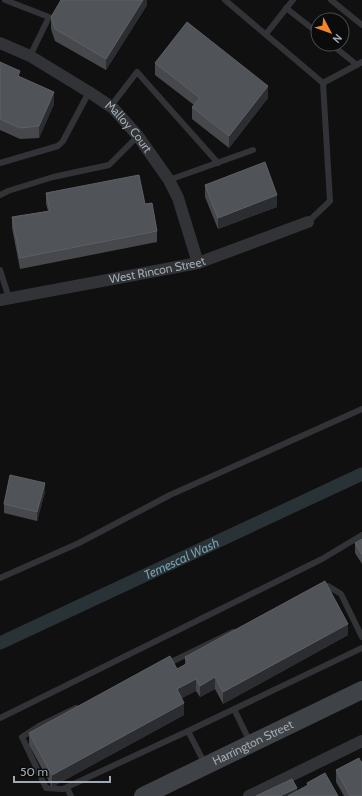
<svg xmlns="http://www.w3.org/2000/svg" width="362" height="796" font-family="Cabin,sans-serif">
	<style>
		.lines { fill: none; stroke-linecap: round; stroke-linejoin: round }
		.canal { stroke: #293337; stroke-width: 13 }
		.lane { stroke: #313336; stroke-width: 6 }
		.street { stroke: #313336; stroke-width: 12 }
		.secondary { stroke: #3f4246; stroke-width: 18 }
		.wall { fill: #46484c }
		.shaded-wall { fill: #2c2d30 }
		.building { fill: #505357; stroke: #5c6065 }
		.labels { text-anchor: middle; stroke-width: 3; stroke-linejoin: round; paint-order: stroke }
		.street-label { font-size: 12px; fill: #a1aab2; stroke: #0b0b0c }
		.water-label { font-size: 13px; font-style: italic; fill: #789fae; stroke: #0b0b0c }
	</style>
	<rect width="100%" height="100%" fill="#101011"/>
	<g class="lines">
		<path class="canal" id="s1" d="M0,643L362,474"/>
		<path class="lane" d="M5,0L49,17L30,56
			M225,0L323,83L330,201L308,222
			M331,0L362,25
			M286,8L318,33
			M266,34L293,0
			M331,44L357,65
			M323,83L362,62
			M111,106L137,72L218,163
			M0,163L58,146L63,141L89,92
			M169,180L253,150
			M0,195L8,191L53,177L109,165L138,136
			M0,270L9,298
			M0,578L79,543L170,495L362,409
			M320,589L328,586L341,594L362,637
			M165,665L233,632
			M76,708L39,726L22,737L46,788L63,789L188,731L205,764
			M234,709L250,742
			M0,718L322,559L362,535
			M188,731L362,648
			M67,788L71,796"/>
		<g class="street">
			<path id="s2" d="M0,43L30,56L89,92L113,108L138,136L169,180L178,198L198,263"/>
			<path id="s3" d="M0,300L198,263L308,222"/>
			<path d="M249,796L362,741"/>
		</g>
		<path class="secondary" id="s4" d="M143,796L362,690"/>
	</g>
	<path class="wall" d="M147,0V5L106,70L55,41L51,29V17Z
		M0,62L20,77L54,104L39,138L20,139L0,130Z
		M155,63L268,98L229,148L192,119V107L194,105L155,75Z
		M205,185L277,207L218,229L205,197Z
		M46,193L145,204L157,231V242L20,269L12,228V217L48,211L46,204Z
		M45,492L37,521L4,513V504Z
		M362,539V564L355,553V543Z
		M348,635L223,704L215,689L200,697L196,691L181,698L184,715L52,787L29,745V733L177,669L185,665V657Z
		M361,762L362,796H344L336,782V770Z"/>
	<path class="shaded-wall" d="M143,0H147V5L106,70V59Z
		M268,86V98L229,148V136Z
		M54,92V104L39,138V126Z
		M277,195V207L218,229V218Z
		M45,483V492L37,521V512Z
		M348,624V635L223,704V692Z
		M215,677V689L200,697V686Z
		M196,679V691L177,701V689Z
		M184,703V715L52,787V775Z
		M297,788V795L294,796H280Z"/>
	<path class="building" d="M61,0H143L106,59L55,29L51,17Z
		M187,22L268,86L229,136L192,107L200,98L155,63Z
		M0,62L20,71L18,76L54,92L39,126L20,128L0,119Z
		M265,162L277,195L218,218L205,185Z
		M139,175L145,204L152,203L157,231L20,258L12,217L50,211L46,193Z
		M10,475L45,483L37,512L4,504Z
		M362,539V555L355,543Z
		M325,581L348,624L223,692L215,677L200,686L196,679L177,689L184,703L52,775L29,733L170,656L177,669L188,663L185,657Z
		M359,758L361,762H362V796H350L336,770Z
		M325,773L338,796H288L308,785L307,783Z
		M292,779L297,788L280,796H256Z"/>
	<g class="labels">
		<g class="street-label">
			<text dy="4" stroke="none"><textPath href="#s2" startOffset="155">Malloy Court</textPath></text>
			<text dy="4" stroke="none"><textPath href="#s3" startOffset="160">West Rincon Street</textPath></text>
			<text dy="4" stroke="none"><textPath href="#s4" startOffset="122">Harrington Street</textPath></text>
		</g>
		<g class="water-label">
			<text dy="5" stroke="none"><textPath href="#s1" startOffset="200">Temescal Wash</textPath></text>
		</g>
	</g>
	<g transform="translate(330 32) rotate(131)"><circle r="19" fill="#0b0b0c" stroke="#474b4e"/>
	<path d="M0-3L7 15L0 10L-7 15Z" fill="#ef862a"/>
	<text y="-6" font-size="11" font-weight="bold" text-anchor="middle" fill="#a1aab2">N</text>
	</g>
	<path d="M14 776v6h96v-6" fill="none" stroke="#a1aab2" stroke-width="2"/>
	<text x="20" y="776" font-size="12" fill="#a1aab2" stroke="#0b0b0c" stroke-width="3" paint-order="stroke">50 m</text>
</svg>
